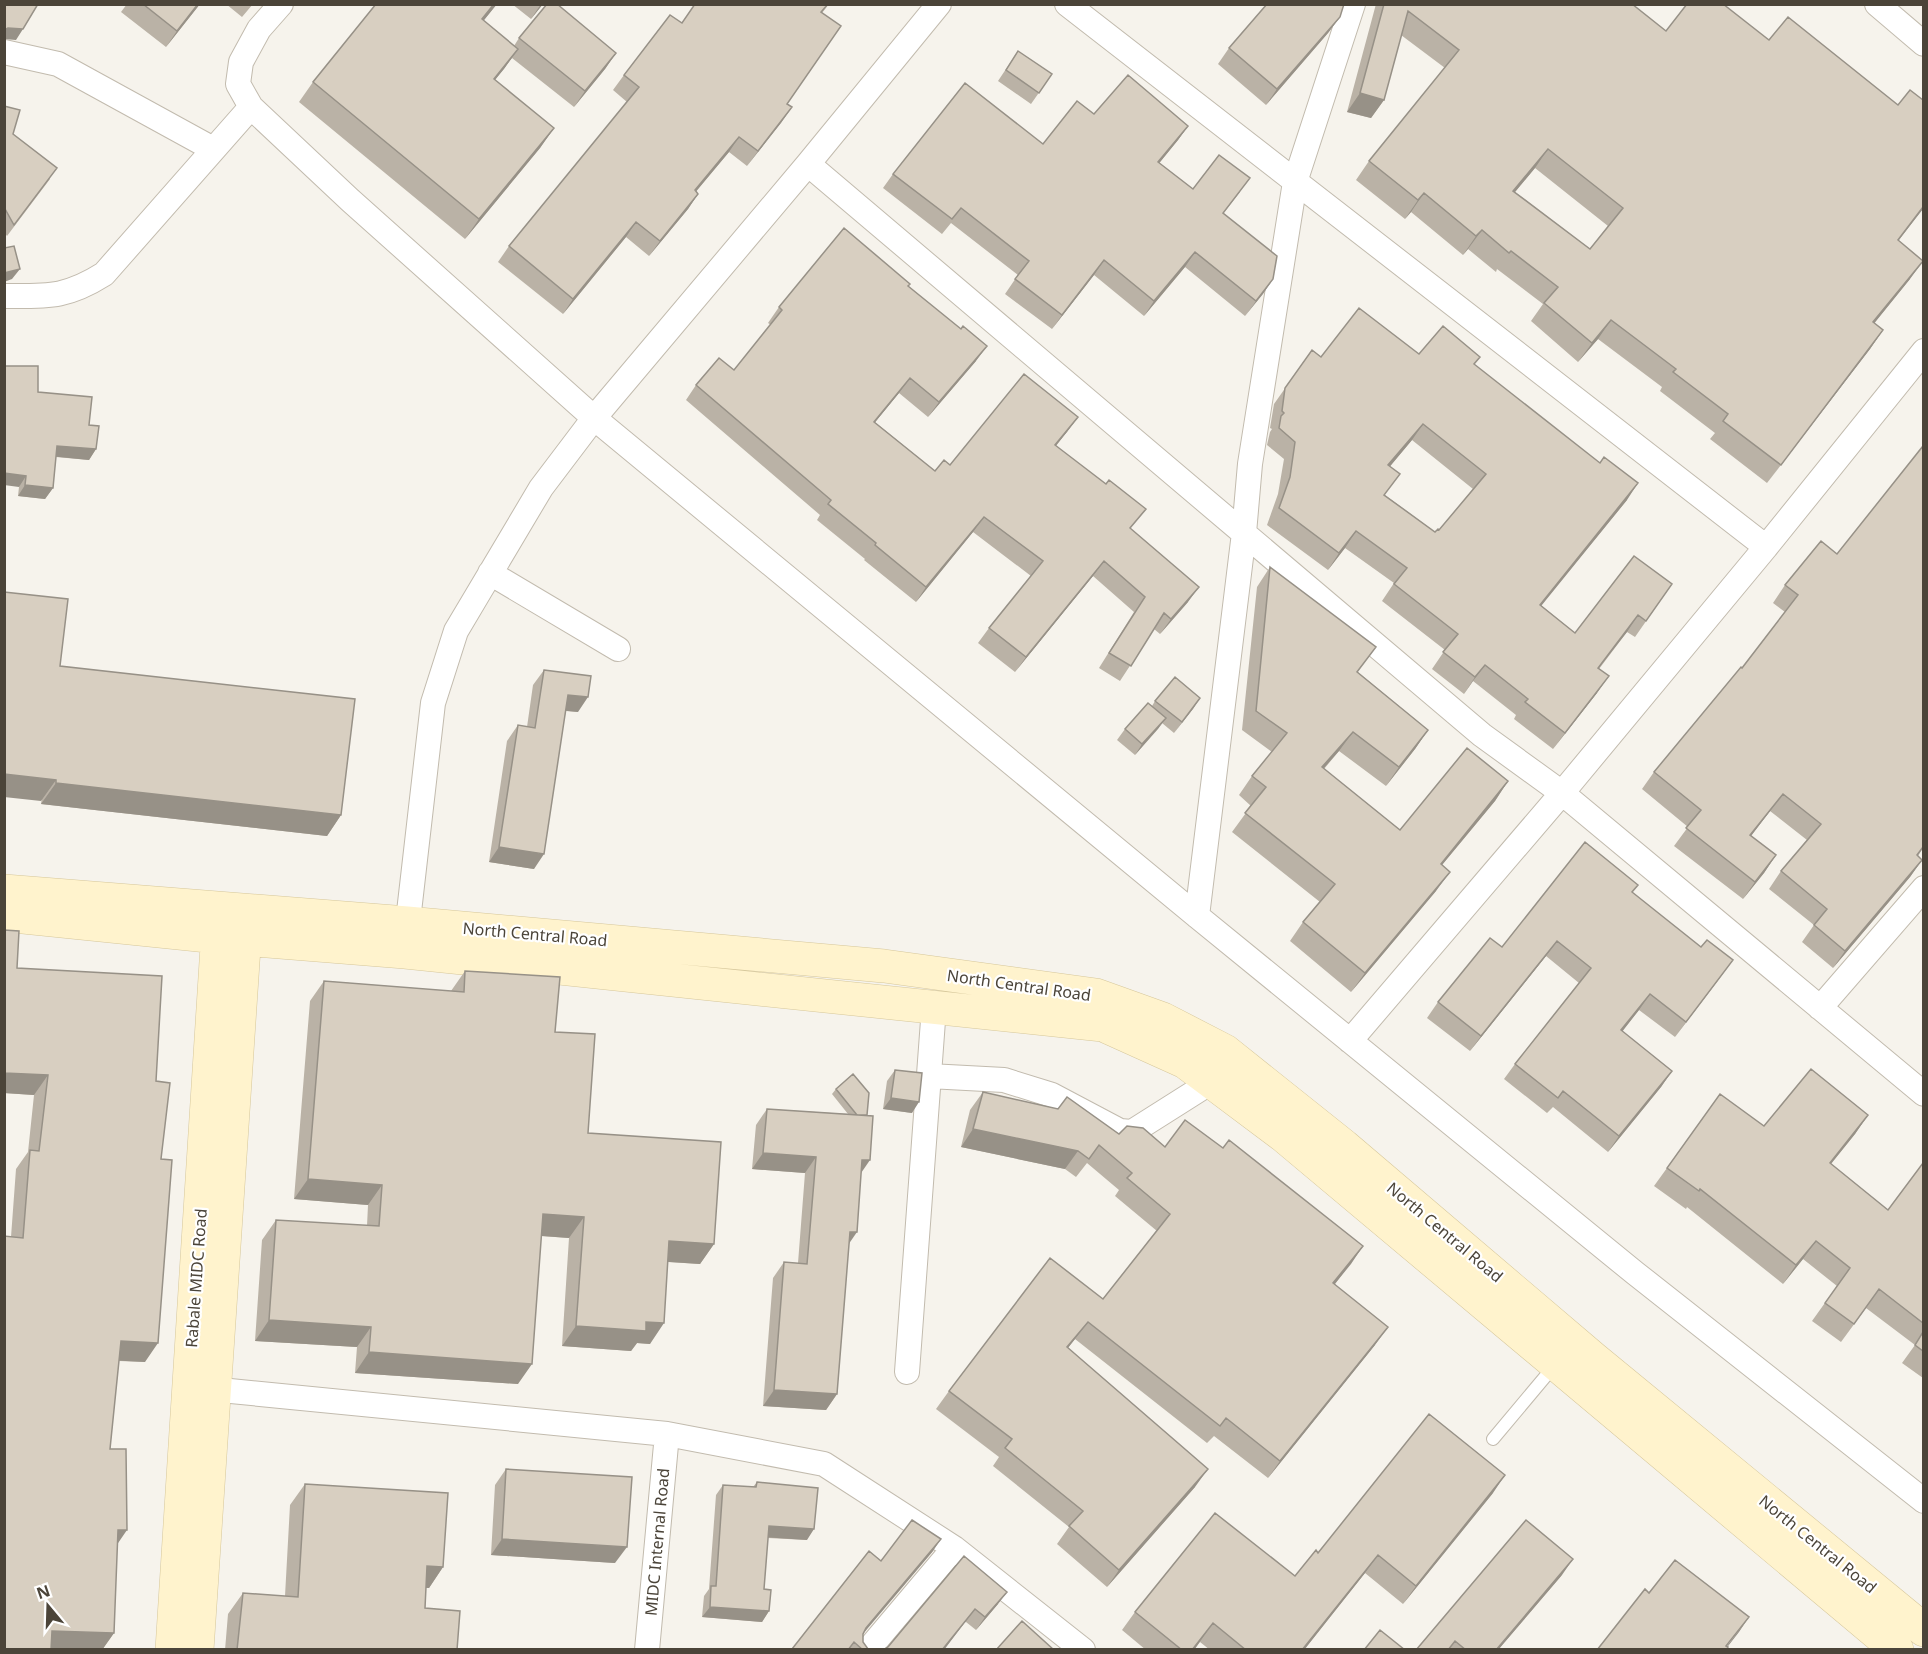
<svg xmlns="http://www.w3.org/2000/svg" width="1928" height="1654" font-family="'Noto Sans',sans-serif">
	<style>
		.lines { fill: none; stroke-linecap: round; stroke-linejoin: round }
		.lane-casing { stroke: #c2bbae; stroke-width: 14 }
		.street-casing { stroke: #c2bbae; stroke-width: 26 }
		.secondary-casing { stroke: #d6c79b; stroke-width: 34 }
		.lane { stroke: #fff; stroke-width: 12 }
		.street { stroke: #fff; stroke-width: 24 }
		.secondary { stroke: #fff3cd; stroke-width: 33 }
		.wall { fill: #bab2a6; fill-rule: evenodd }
		.shaded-wall { fill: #979187 }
		.building { fill: #d8cfc1; stroke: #979187; stroke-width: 1.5; fill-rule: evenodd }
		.labels { text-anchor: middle; stroke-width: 4.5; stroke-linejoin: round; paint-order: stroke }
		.street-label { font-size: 16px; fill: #4b4439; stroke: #fff }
	</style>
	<rect width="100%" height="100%" fill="#f6f3ec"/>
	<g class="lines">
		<defs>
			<path id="lane" d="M1493,1439L1555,1365"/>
			<path id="street" d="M281,4L259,29L241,62L238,84L251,107L350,200L594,418L1197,916L1635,1273L1924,1501
				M1067,4L1766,547L1562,793L1924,1094
				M1877,4L1924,44
				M4,52L58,64L213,149
				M808,164L1482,735L1562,793L1350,1041
				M4,296C48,296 66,298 104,274L251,107
				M1766,547L1924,351
				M490,573L618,649
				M1197,916L1244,533L1250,464L1295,182L1353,4
				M406,938L433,703L456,631L541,488L594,418L808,164L939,4
				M1820,1008L1924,888
				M929,1076L1004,1080L1052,1095L1120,1131L1132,1132L1211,1082
				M907,1372L934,1007
				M200,1388L667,1434L824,1464L954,1548L1083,1650
				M647,1650L667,1434
				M868,1650L954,1548"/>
			<path id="secondary" d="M4,891L407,923L884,966L1096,995L1163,1019L1225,1051L1344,1146L1593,1358L1924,1630
				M4,915L218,937L405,952L1103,1025L1185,1062L1285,1137L1897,1650
				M172,1650L219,915
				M197,1650L246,917"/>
		</defs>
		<use href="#lane" class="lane-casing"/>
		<use href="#street" class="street-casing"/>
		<use href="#secondary" class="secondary-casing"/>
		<use href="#lane" class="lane"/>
		<use href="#street" class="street"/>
		<use href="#secondary" class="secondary"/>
	</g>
	<path class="wall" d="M127,4H200L166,47L121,12Z
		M226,4H253L242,17Z
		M376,4H497L483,21L514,46L519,38L616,53L605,69L574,107L512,58L495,80L554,128L540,148L465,239L299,102L313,82Z
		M512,4H543L531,19Z
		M695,4H829L822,13L787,104L792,107L747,166L729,152L696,191L698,194L688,209L649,256L626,237L563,314L498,262L509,246L627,102L613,90L624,75L682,23Z
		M1376,4H1632L1899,241L1910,279L1874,323L1883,330L1870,349L1767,483L1710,439L1715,433L1660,391L1662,387L1598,339L1578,362L1531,321L1543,304L1497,269L1496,272L1468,249L1463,255L1411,212L1405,219L1356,180L1369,161L1445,68L1401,35L1384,100L1371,118L1347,112ZM1535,168L1608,226L1590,249L1515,192Z
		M1340,17L1328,33L1266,105L1218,64L1229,48Z
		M1018,51L1052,74L1031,104L998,81Z
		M4,106L13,134L50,179L7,236L4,232Z
		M1094,114L1188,126L1178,140L1159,163L1193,189L1240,192L1223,214L1273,279L1245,316L1185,267L1144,316L1094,275L1052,329L1005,294L1018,275L951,223L942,234L883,188L893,174L1043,144Z
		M908,286L976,361L928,417L899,393L875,422L935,471L1078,417L1056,446L1131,529L1188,602L1160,634L1154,629L1120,681L1099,668L1134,612L1093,576L1015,672L978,643L989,628L1031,576L973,532L916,602L864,560L865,559L817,520L820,515L686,400L696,385L734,370L771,325L768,323L779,307Z
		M1312,350L1321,357L1419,354L1475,365L1627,500L1541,605L1575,633L1672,584L1635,637L1627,632L1599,669L1597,693L1553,749L1514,719L1516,715L1473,681L1464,694L1432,669L1445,650L1382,601L1394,583L1345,548L1328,570L1267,525L1278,494L1284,459L1267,445L1270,432L1272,429L1270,428L1274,404ZM1412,440L1473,489L1439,530L1435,532L1385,495L1390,466Z
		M38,392L89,425L96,449L89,460L56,457L53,488L45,499L18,496L19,487Z
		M1821,541L1923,848L1918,856L1922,860L1910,877L1833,968L1802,942L1814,925L1769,889L1781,871L1807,840L1770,811L1751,836L1776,855L1764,873L1743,899L1674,846L1688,827L1642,789L1654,772L1742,668L1785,612L1773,603L1785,585Z
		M1270,567L1358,672L1428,730L1415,749L1386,786L1339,751L1324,769L1400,830L1508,781L1495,801L1442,865L1436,891L1351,992L1290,941L1303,922L1320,902L1232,832L1251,806L1239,795L1252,776L1272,752L1242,730L1257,587Z
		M60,666L341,815L327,836L41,804Z
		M544,670L578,712L566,711L534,869L489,862L507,741L518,725L527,727L533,685Z
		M1200,698L1174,733L1162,723L1135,755L1117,740L1125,729L1152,706L1155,701Z
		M1633,893L1722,975L1675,1037L1639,1010L1622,1031L1672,1071L1661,1087L1608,1152L1553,1107L1547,1113L1504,1079L1515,1064L1579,983L1546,956L1470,1051L1427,1018L1438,1002L1502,947Z
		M4,930L17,968L156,1081L161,1159L145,1362L119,1361L110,1449L117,1544L114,1633L102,1650H4L11,1237L16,1169L28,1152L34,1095L4,1093Z
		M465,971L555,1032L588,1133L714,1244L700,1264L668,1262L650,1344L637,1343L631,1351L562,1346L569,1238L541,1236L518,1384L355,1373L357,1347L255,1341L262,1240L276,1220L367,1226L368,1205L294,1199L310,1001L324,981L451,991Z
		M895,1070L912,1113L883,1109L887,1081Z
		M853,1074L861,1173L849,1244L837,1394L826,1410L763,1406L773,1278L784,1262L798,1263L805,1173L752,1169L756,1125L767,1109L848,1114L832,1094L836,1089Z
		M983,1092L1119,1134L1165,1147L1223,1148L1363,1246L1335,1284L1375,1345L1268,1478L1214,1436L1207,1443L1075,1339L1068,1348L1195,1487L1107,1587L1057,1544L1069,1527L993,1466L999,1457L936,1409L949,1391L1103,1299L1157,1231L1115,1196L1119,1190L1087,1163L1076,1177L1065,1169L961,1147L970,1110Z
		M1868,1115L1855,1134L1831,1164L1888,1210L1923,1163V1378L1902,1363L1915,1345L1866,1308L1841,1342L1812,1321L1837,1286L1803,1259L1783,1284L1687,1207L1686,1209L1654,1186L1667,1168L1764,1126Z
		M506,1469L615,1563L491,1555L495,1485Z
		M757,1482L807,1540L768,1538L764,1589L769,1611L762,1622L702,1617L704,1596L709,1589L716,1495L723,1485L753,1487Z
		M305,1484L443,1567L429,1588H426L425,1608L457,1650H225L228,1614L243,1593L285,1596L290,1505Z
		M1493,1493L1403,1604L1365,1573L1304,1650H1210L1200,1642L1194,1650H1146L1122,1630L1135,1612L1295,1576L1318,1553Z
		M869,1551L881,1561L933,1551L863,1633V1642L868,1649L870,1650H792Z
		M964,1556L998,1604L976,1630L966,1622L888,1647Z
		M1562,1575L1498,1650H1416Z"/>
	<path class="shaded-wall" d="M198,4H200L166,47L177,31Z
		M494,4H497L468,40L482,19Z
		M541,4H543L531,19Z
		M1340,17L1328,33L1266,105L1277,89Z
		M8,28L23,29L16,40L4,39V30Z
		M518,49L504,69L479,99L494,79Z
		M616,53L605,69L574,107L585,91Z
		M1360,93L1384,100L1371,118L1347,112Z
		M792,107L781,123L747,166L758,151Z
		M1188,126L1178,140L1148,177L1158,162Z
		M554,128L540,148L465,239L479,219Z
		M739,137L729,152L684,206L695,190Z
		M1548,149L1535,168L1500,210L1513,191Z
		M1424,193L1411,212L1405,219L1418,200Z
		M698,194L688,209L649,256L660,241Z
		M1923,207V209L1884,259L1898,240Z
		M636,222L626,237L563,314L573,299Z
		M1482,230L1468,249L1463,255L1476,236Z
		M1195,252L1185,267L1144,316L1154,301Z
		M1104,260L1094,275L1052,329L1062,315Z
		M1923,261L1910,279L1860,341L1873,322Z
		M20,269L12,279L4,282V273Z
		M1273,279L1263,294L1245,316L1256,301Z
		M1611,320L1598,339L1578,362L1592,343Z
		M1883,330L1870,349L1767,483L1781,465Z
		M987,346L976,361L928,417L939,402Z
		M910,378L899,393L863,437L874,422Z
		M1078,417L1067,432L1044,460L1055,445Z
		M1423,424L1412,440L1377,482L1388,465Z
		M57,446L96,449L89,460L49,456Z
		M4,473L26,476L19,487L4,485Z
		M1638,483L1627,500L1529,621L1540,605Z
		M25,485L53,488L45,499L18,496Z
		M984,517L973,532L916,602L926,587Z
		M1356,531L1345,548L1328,570L1339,553Z
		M1104,561L1093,576L1015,672L1026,657Z
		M1199,587L1188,602L1160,634L1171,619Z
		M1638,615L1627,632L1586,684L1598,668Z
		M1485,665L1473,681L1464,694L1475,677Z
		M1609,676L1597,693L1553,749L1565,733Z
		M568,695L588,697L578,712L558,710Z
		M1200,698L1193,709L1174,733L1182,722Z
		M1166,718L1158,729L1135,755L1142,744Z
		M1428,730L1415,749L1386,786L1399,767Z
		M1353,732L1339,751L1308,786L1322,767Z
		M4,774L56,780L41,801L4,797Z
		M1508,781L1495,801L1427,883L1441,864Z
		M56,783L341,815L327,836L41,804Z
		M1783,794L1770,811L1738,853L1750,835Z
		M499,847L544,854L534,869L489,862Z
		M1776,855L1764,873L1743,899L1755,882Z
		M1922,860L1910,877L1833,968L1845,951Z
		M1450,872L1436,891L1351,992L1365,973Z
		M1557,941L1546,956L1470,1051L1481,1036Z
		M1733,960L1722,975L1675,1037L1686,1022Z
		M1650,994L1639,1010L1611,1046L1621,1030Z
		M1672,1071L1661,1087L1608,1152L1619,1136Z
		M4,1073L48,1075L34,1095L4,1093Z
		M891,1098L919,1102L912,1113L883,1109Z
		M1868,1115L1855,1134L1817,1181L1830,1163Z
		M973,1129L1078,1151L1065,1169L961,1147Z
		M763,1153L816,1157L805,1173L752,1169Z
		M862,1160H870L859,1176Z
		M308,1179L382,1185L368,1205L294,1199Z
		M543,1214L584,1217L569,1238L529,1235Z
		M850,1232H857L846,1248Z
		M669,1241L714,1244L700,1264L655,1261Z
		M1816,1241L1803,1259L1783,1284L1796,1265Z
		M1363,1246L1351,1264L1321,1301L1333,1283Z
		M269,1320L371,1327L357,1347L255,1341Z
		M646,1322L664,1323L650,1344L637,1343L631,1351L562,1346L576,1326Z
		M1088,1322L1075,1339L1054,1365L1067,1347Z
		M1388,1327L1375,1345L1268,1478L1280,1461Z
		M121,1341L158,1343L145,1362L107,1360Z
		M369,1352L532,1364L518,1384L355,1373Z
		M774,1390L837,1394L826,1410L763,1406Z
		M1208,1469L1195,1487L1107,1587L1119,1570Z
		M1505,1475L1493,1493L1403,1604L1416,1586Z
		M769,1526L814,1529L807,1540L762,1537Z
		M118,1530H127L114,1549Z
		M502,1539L627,1547L615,1563L491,1555Z
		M941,1539L933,1551L857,1641L866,1628Z
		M1378,1555L1365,1573L1304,1650H1302Z
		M1573,1559L1562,1575L1498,1650H1496Z
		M427,1566L443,1567L429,1588L412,1587Z
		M1007,1592L998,1604L976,1630L985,1617Z
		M710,1607L769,1611L762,1622L702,1617Z
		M975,1609L944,1650H942Z
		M1749,1617L1739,1632L1725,1650H1724Z
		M1213,1623L1194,1650H1192Z
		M52,1631L114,1633L102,1650H39Z"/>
	<path class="building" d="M4,4H38L23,29L8,28L4,30Z
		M143,4H198L177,31Z
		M376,4H494L482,19L518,49L494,79L554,128L479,219L313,82Z
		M547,4H557L616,53L585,91L519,38Z
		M695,4H828L821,12L841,26L787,104L792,107L758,151L739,137L695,190L698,194L660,241L636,222L573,299L509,246L639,87L624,75L670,15L682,23Z
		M1267,4H1344L1340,17L1277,89L1229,48Z
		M1384,4H1632L1666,31L1687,4H1723L1769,40L1788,17L1898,105L1910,90L1923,100V207L1898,240L1923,261L1873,322L1883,330L1781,465L1723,421L1728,414L1673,372L1676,369L1611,320L1592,343L1544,303L1558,287L1511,251L1509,253L1482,230L1476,236L1424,193L1418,200L1369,161L1459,50L1408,11L1384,100L1360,93ZM1548,149L1623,208L1590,249L1513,191Z
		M1018,51L1052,74L1039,93L1006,70Z
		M1128,75L1188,126L1158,162L1193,189L1219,155L1250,178L1223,213L1277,256L1273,279L1256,301L1195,252L1154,301L1104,260L1062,315L1015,279L1029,261L961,208L952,219L893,174L965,83L1043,144L1077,101L1094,114Z
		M4,106L20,110L13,134L57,168L14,225L4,207Z
		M844,228L910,284L908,286L961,329L963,326L987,346L939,402L910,378L874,422L935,471L944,460L950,465L1024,374L1078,417L1055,445L1106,484L1109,480L1146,509L1130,528L1199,587L1171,619L1164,613L1131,666L1109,653L1145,597L1104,561L1026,657L989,628L1043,561L984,517L926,587L875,545L876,543L828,504L831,500L696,385L719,358L734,370L782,310L779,307Z
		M14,246L20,269L4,273V248Z
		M1359,308L1419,354L1443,326L1480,357L1474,364L1600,463L1604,457L1638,483L1540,605L1575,633L1634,556L1672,584L1646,621L1638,615L1598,668L1609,676L1565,733L1525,702L1528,699L1485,665L1475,677L1443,652L1458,634L1394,584L1407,568L1356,531L1339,553L1279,508L1290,477L1295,442L1279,428L1281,416L1284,413L1282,411L1285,388L1312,350L1321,357ZM1423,424L1486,474L1439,530L1438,529L1435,532L1384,495L1400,474L1388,465Z
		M4,366H38V392L92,397L89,425L99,426L96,449L57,446L53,488L25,485L26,476L4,473Z
		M1923,446V847L1917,855L1922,860L1845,951L1814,925L1827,909L1781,871L1821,824L1783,794L1750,835L1776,855L1755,882L1686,828L1701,810L1654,772L1741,667L1742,668L1798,595L1785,585L1821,541L1837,554Z
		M1270,567L1376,647L1357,672L1428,730L1399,767L1353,732L1322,767L1400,830L1467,748L1508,781L1441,864L1450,872L1365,973L1303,922L1335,884L1245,813L1266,787L1252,776L1287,733L1256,711Z
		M4,592L68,599L60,666L355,699L341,815L56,783V780L4,774Z
		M544,670L591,676L588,697L568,695L544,854L499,847L518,725L535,728Z
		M1175,677L1200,698L1182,722L1155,701Z
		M1148,703L1166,718L1142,744L1125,729Z
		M1585,842L1638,885L1632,892L1701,947L1707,940L1733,960L1686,1022L1650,994L1621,1030L1672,1071L1619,1136L1563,1091L1558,1098L1515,1064L1591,968L1557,941L1481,1036L1438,1002L1490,938L1502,947Z
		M4,930L19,931L17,968L162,976L156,1081L170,1083L161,1159L172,1160L158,1343L121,1341L110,1449H126L127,1530H118L114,1633L52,1631L51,1650H4V1236L23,1238L30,1150L39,1151L48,1075L4,1073Z
		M465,971L560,977L555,1032L595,1034L588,1133L721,1142L714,1244L669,1241L664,1323L646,1322V1331L576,1326L584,1217L543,1214L532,1364L369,1352L371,1327L269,1320L276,1220L379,1226L382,1185L308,1179L324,981L464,992Z
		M1811,1069L1868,1115L1830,1163L1888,1210L1923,1163V1323L1879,1289L1854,1324L1825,1303L1850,1268L1816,1241L1796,1265L1700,1189L1699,1191L1667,1168L1720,1094L1764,1126Z
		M895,1070L922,1073L919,1102L891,1098Z
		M853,1074L869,1093L867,1115H857L836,1089Z
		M983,1092L1058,1109L1067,1097L1119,1134L1127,1126L1143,1128L1165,1147L1185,1120L1223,1148L1229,1140L1363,1246L1333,1283L1388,1327L1280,1461L1226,1418L1220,1426L1088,1322L1067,1347L1208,1469L1119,1570L1069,1526L1083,1511L1005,1448L1012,1439L949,1391L1050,1258L1103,1299L1170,1214L1127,1178L1132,1173L1099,1145L1089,1159L1078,1151L973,1129Z
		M767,1109L873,1116L870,1160H862L857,1232H850L837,1394L774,1390L784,1262L807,1264L816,1157L763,1153Z
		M1923,1332V1351L1915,1345Z
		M1429,1414L1505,1475L1416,1586L1378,1555L1302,1650H1246L1213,1623L1192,1650H1182L1135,1612L1215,1513L1295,1576L1316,1550L1318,1553Z
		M506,1469L632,1477L627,1547L502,1539Z
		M757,1482L818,1488L814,1529L769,1526L764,1589L771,1590L769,1611L710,1607L711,1586H716L723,1485L756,1487Z
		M305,1484L448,1493L443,1567L427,1566L425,1608L460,1611L457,1650H237L243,1593L298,1597Z
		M912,1520L941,1539L866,1628L863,1634V1642L868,1649L870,1650H863L854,1642L848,1650H794L792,1649L869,1551L881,1561Z
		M1526,1520L1573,1559L1496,1650H1466L1455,1641L1448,1650H1416Z
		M964,1556L1007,1592L985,1617L975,1609L942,1650H883L888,1647Z
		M1675,1560L1749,1617L1726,1646L1728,1647L1726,1650H1597L1645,1589L1649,1593Z
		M1022,1621L1054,1650H996Z
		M1380,1630L1405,1650H1364Z"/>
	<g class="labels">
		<g class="street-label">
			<text transform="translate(535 934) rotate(5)" y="6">North Central Road</text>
			<text transform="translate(1019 985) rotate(8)" y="6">North Central Road</text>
			<text transform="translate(1445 1232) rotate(40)" y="6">North Central Road</text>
			<text transform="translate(196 1278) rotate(-86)" y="6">Rabale MIDC Road</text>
			<text transform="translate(657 1542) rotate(-85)" y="6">MIDC Internal Road</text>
			<text transform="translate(1818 1544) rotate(39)" y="6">North Central Road</text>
		</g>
	</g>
	<rect width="1928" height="1654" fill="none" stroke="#4b4439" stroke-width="12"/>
	<g transform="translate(48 1606) rotate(341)" stroke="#ffffff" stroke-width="4.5" paint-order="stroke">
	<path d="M0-4.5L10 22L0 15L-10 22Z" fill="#4b4439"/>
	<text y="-9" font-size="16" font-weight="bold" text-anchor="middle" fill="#4b4439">N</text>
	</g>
</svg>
